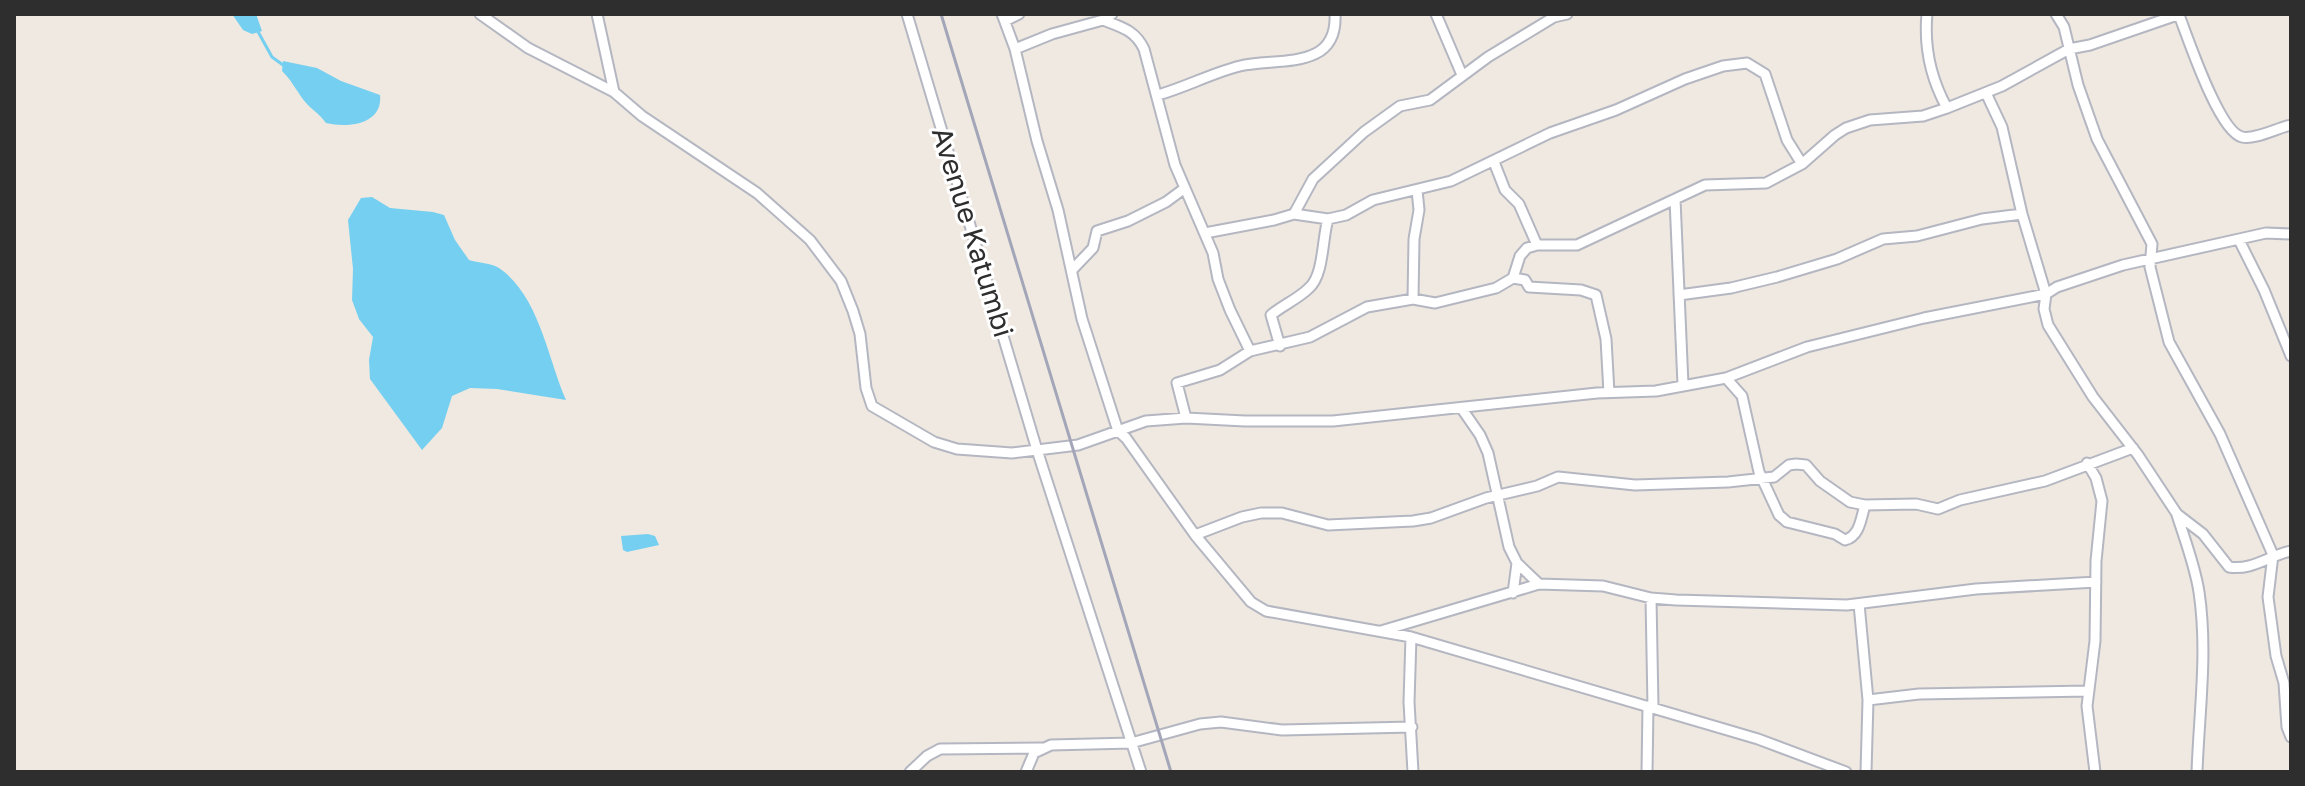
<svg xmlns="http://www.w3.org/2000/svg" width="2305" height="786" font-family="'Golos Text',sans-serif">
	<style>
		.water { fill: #75cff0 }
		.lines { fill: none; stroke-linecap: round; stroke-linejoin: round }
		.stream { stroke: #75cff0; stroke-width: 3 }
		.minor-casing { stroke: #b4b7c1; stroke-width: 13 }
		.minor { stroke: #fff; stroke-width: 9 }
		.rail { stroke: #a3a6b8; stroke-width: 3 }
		.labels { text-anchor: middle; stroke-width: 6; stroke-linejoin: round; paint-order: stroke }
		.street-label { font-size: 28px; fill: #2e2e2e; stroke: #fff }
	</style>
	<rect width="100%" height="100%" fill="#efe9e1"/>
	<path class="water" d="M232,14H256L262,31L252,34L243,30Z
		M283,61L317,68L341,81L380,95C383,125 347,128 326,123C319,113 309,108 302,98C295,88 291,80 282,71Z
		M372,197L390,208L433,212L444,215L455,240L469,260C478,263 491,263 499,268C539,295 548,359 566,400L497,389L470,388L452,396L442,428L422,450L370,379L369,360L373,337L359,319L352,300L353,269L348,220L361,198Z
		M648,534L655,536L659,545L627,552L623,550L621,536Z"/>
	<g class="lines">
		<path class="stream" d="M256,28L272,57L283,65"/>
		<defs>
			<path id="minor" d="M480,14L528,48L614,92L642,116L757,193L810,240L841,281L853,311L860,334L866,388L872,406L934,442L957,449L1012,453L1037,450L1141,772
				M597,14L614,92
				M907,14L1037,450L1078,445L1146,421L1186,418L1245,421H1333L1597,393L1656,391L1726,378L1807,347L1924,318L2046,294L2057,287L2123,265L2266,233L2291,234
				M1002,14L1015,49L1037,141L1058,210L1082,319L1118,431L1126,438L1195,535L1251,602L1266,611L1411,637L1758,739L1846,772
				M1436,14L1462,75
				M1927,14C1924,46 1931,79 1947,108
				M2056,14L2064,27L2078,85L2097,139L2152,244L2150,267L2169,342L2220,434L2273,555L2268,597L2276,656L2284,683L2287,727L2291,737
				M2179,15C2188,38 2219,132 2242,137C2255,140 2277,128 2291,125
				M1103,20C1121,27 1135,30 1144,49L1175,165L1213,253L1218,279L1230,310L1250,351
				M1005,21L1019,14
				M1015,49L1052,34L1103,20L1112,14
				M1986,93L2002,127L2022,214L2046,294L2044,309L2048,325L2093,397L2138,455L2177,514L2203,534L2229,567C2252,571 2270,555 2291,551
				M1158,95C1186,87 1212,73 1240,66C1276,57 1338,72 1335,14
				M1494,162L1505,190L1519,204L1537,245
				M1675,199L1683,385
				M1294,214L1328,219L1346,215L1373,200L1451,181L1550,133L1616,110L1685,79L1723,66L1747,63L1765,74L1787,140L1802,164
				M1205,233L1274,220L1294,214L1313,179L1364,132L1400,106L1430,100L1488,57L1554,17L1567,14
				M2239,240L2264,290L2291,356
				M1072,270L1093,248L1097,231L1128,221L1166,202L1185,188
				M1513,278L1525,280L1529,287L1581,290L1596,295L1606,339L1609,393
				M1679,295L1731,288L1777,277L1837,259L1883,239L1917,236L1982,219L2022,214
				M1413,299L1414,239L1419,210L1417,190
				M1280,346L1271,315C1283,305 1298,299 1309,288C1324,275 1322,239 1328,219
				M1726,378L1742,396L1759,472L1779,515L1787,522L1835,534L1845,540C1860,536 1861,518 1865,505
				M1462,409L1480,435L1488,453L1509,547L1517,563L1539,584
				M1186,418L1177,383L1220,370L1250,351L1310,337L1367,307L1413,299L1435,303L1496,288L1513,278L1520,256L1527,248L1537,245H1577L1705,185L1766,183L1802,164L1835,135L1846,128L1870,120L1923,116L1947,108L2002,86L2069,49L2090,45L2180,14
				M2087,463L2096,478L2102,501L2096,561L2095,641L2087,706L2095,772
				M2177,515C2185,540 2195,566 2199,592C2208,652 2199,713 2197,772
				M1195,535L1242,517L1261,513H1282L1328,525L1413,521L1431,518L1486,498L1537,486L1558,477L1635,485L1728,482L1774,477L1789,465L1796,464L1806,465L1820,481L1850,502L1865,505L1916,504L1938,509L1960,500L2045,481L2133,448
				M1513,593L1517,563
				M1651,598L1653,707
				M1859,604L1868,700L1866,772
				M1381,631L1539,584L1603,586L1651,598L1676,600L1847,605L1976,589L2096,582
				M1411,637L1409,702L1413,772
				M1868,700L1919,694L2089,691
				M910,772L927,756L940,749L1042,748
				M1026,772L1034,753L1051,745L1131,743L1200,724L1221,722L1282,730L1412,727
				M1647,772L1648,706"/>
		</defs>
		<use href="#minor" class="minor-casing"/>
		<use href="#minor" class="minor"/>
		<path class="rail" d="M941,14L1171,772"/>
	</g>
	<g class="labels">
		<g class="street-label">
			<text transform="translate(973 232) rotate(73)" y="10">Avenue Katumbi</text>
		</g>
	</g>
	<rect width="2305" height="786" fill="none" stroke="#2e2e2e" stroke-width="32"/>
</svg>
